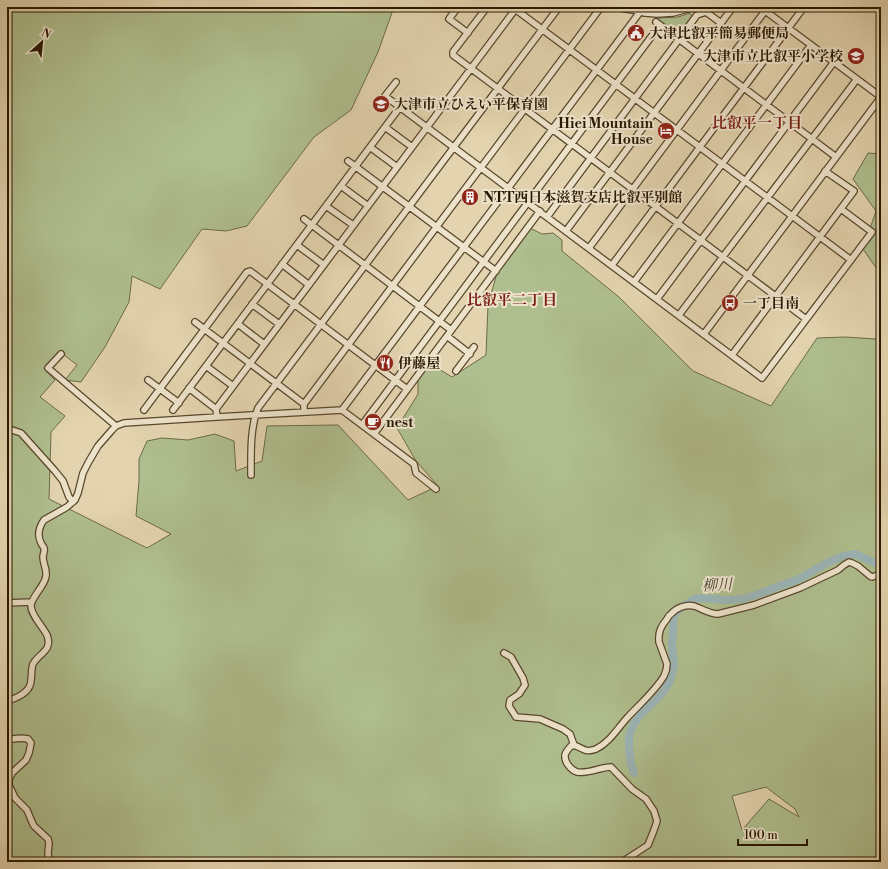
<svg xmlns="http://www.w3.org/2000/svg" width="888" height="869" font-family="'Libre Bodoni','Noto Serif JP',serif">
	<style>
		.green { fill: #afbe8e; stroke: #6c6b48; fill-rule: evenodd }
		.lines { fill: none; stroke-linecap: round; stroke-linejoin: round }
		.river { stroke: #9bb5b7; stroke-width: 8 }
		.minor-casing { stroke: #58472c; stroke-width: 8 }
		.minor { stroke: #ede3cb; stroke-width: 5.5 }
		.labels { text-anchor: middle; stroke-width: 4; stroke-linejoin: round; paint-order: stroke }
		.poi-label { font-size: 14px; font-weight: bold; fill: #291801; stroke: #ede3cb; text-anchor: start }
		.neighbourhood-label { font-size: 15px; font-weight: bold; fill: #7a1f14; stroke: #ede3cb }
		.water-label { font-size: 15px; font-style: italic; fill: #4b4738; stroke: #ede3cb }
	</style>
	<rect width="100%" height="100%" fill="#e3d4af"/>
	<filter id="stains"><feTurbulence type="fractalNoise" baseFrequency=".005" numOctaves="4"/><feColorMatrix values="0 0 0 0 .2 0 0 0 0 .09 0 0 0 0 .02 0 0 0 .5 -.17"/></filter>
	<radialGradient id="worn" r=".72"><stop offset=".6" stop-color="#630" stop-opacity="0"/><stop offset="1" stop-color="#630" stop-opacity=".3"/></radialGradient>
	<path class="green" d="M7,7H394L378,52L351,110L314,137L247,226L226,231L202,229L160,289L132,276L129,302L105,347L81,382L65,380L77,365L59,351L44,369L55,380L40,397L65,416L51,432L49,499L147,548L171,534L136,516L139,481V459L147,441L162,438L188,440L215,434L234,441L236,471L262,461L267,426L338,425L408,500L438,486L416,461L397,428L418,394V378L429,363L452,377L486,355L488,305L497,273L530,228L542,234L553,233L562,240V251L619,297L693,371L771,406L817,338L845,337L876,339L881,323V862H7ZM766,787L795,809L799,817L769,799L742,830L732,796Z
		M690,13L693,18L679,37L658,22L659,18L678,17Z
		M868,153L881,154V275L863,249L876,211L853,179Z"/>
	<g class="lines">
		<path class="river" d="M634,773L631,764L629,748V735L635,722L640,715L657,699L663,692L670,681L674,665L672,645L674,615L679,609L693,600L699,598L726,600L742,599L756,595L779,586L797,580L827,563L843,556L856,554L875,563L881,562"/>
		<defs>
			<path id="minor" d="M446,7L454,12
				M458,7L449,19L468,33
				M487,7L453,52V55L806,319
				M613,7L633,10L645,13L657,14L673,13L694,7
				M760,7L881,97
				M515,9L851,260
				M656,22L836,157
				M396,82L385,96L762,378L872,232L841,209
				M385,127L412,147
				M370,147L397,167
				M348,161L496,271
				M341,186L368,206
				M326,206L353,225
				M547,217L697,15L706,12L721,23
				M304,219L451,330
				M566,231L733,7
				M297,245L324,265
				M589,248L765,11
				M282,264L309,285
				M612,265L804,7
				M634,282L811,45
				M657,299L834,62
				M252,304L279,324
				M679,315L857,79
				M195,322L304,404
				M238,324L264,344
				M704,334L881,97
				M447,336L470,354
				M61,354L48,368L116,426
				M732,355L854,191L825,171
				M206,366L233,386
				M456,371L474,347
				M148,380L179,403
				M189,388L216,409
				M144,410L247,272L250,271L407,389
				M173,410L400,107
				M342,410L640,12V7
				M304,412V404L601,7
				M217,417L216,409L517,7
				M362,425L660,25
				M7,429L12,430L21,433L55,471L63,481L69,497L73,502
				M374,434L540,211
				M251,475C251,454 250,428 258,408L559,7
				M7,603L31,602
				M504,653L511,657L523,678L525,685L519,694L510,700L509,706L516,717L540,719L563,729L570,734L574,745
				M7,701C17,698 31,692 31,680C32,675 31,669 33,664C39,653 53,651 47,635C43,627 31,615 31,606C31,597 45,586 46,576C47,569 43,564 43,557C43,554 45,552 44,548C43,546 42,545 41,543C37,535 39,527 44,520L67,507L75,500L78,493L83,473L88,463L98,446L112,430L116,426L124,423L217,417L342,410L414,464L416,473L436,489
				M7,740C14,739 20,737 28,739L31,743L29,753L26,760L12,773L9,780V785L15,798L27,810L32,822L34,826L48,839L49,843L48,853L49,862
				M622,862L642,849L648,845L654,830L657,821L654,811L646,799L632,789L611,767C600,767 589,774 577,772C571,770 564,762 565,755C566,751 569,748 572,745C582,746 583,754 596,749C609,743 617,729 627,718C638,706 656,690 664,676C666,672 667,669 667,664L659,642C658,632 661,626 667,619C668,617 669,615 671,614C676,608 686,604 694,606C703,609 709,614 718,614L754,605L800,588L838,570L844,565L849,562L852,563L858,566L870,576L872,577L881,574"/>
		</defs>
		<use href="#minor" class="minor-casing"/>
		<use href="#minor" class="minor"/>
	</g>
	<defs>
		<symbol id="civic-disc" viewBox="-11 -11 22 22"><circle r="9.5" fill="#8f2418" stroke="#ede3cb"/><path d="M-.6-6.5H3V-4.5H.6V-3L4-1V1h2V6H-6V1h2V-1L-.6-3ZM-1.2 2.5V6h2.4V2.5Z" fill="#fff"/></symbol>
		<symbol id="school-disc" viewBox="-11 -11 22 22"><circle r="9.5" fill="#8f2418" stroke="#ede3cb"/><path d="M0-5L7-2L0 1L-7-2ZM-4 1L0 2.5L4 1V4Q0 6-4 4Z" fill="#fff"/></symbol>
		<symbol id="hotel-disc" viewBox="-11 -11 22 22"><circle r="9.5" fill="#8f2418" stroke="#ede3cb"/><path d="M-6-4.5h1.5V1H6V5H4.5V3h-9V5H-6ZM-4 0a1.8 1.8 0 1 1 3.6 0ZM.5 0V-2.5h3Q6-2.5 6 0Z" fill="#fff"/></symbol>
		<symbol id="building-disc" viewBox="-11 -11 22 22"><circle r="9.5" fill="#8f2418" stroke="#ede3cb"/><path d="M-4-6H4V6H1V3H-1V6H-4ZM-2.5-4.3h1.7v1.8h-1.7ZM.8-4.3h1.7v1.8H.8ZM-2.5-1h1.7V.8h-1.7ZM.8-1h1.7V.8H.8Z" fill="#fff"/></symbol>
		<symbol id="bus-disc" viewBox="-11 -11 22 22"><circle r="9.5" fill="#8f2418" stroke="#ede3cb"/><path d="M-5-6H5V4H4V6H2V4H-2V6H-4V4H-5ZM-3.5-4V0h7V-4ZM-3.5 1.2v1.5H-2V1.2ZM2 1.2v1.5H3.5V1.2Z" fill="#fff"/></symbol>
		<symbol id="restaurant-disc" viewBox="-11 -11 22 22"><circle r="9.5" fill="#8f2418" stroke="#ede3cb"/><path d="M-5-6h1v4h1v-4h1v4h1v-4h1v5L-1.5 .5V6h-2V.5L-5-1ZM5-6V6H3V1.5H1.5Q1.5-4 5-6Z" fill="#fff"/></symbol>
		<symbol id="cafe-disc" viewBox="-11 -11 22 22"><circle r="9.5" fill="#8f2418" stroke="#ede3cb"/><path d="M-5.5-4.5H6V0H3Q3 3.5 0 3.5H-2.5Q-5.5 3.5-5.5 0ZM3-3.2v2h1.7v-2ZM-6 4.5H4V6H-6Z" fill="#fff"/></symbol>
	</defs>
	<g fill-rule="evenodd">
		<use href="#civic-disc" x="626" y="23" width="20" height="20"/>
		<use href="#school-disc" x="846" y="46" width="20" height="20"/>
		<use href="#school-disc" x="371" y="94" width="20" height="20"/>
		<use href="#hotel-disc" x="656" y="121" width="20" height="20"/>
		<use href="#building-disc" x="460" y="187" width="20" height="20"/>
		<use href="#bus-disc" x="720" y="293" width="20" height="20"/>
		<use href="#restaurant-disc" x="375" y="353" width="20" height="20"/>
		<use href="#cafe-disc" x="363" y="412" width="20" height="20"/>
	</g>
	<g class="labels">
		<g class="poi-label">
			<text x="649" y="38">大津比叡平簡易郵便局</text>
			<text x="843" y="61" text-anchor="end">大津市立比叡平小学校</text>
			<text x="394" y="109">大津市立ひえい平保育園</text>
			<text x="653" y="128" text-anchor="end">Hiei Mountain<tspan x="653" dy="16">House</tspan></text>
			<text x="483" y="202">NTT西日本滋賀支店比叡平別館</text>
			<text x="743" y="308">一丁目南</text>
			<text x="398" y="368">伊藤屋</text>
			<text x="386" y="427">nest</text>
		</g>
		<g class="neighbourhood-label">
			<text x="757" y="128">比叡平一丁目</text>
			<text x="512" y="305">比叡平二丁目</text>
		</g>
		<g class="water-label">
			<text transform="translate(717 585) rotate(-3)" y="5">柳川</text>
		</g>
	</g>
	<rect width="888" height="869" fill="none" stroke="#e3d4af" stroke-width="24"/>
	<rect x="8" y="8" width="872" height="853" fill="none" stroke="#291801" stroke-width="2"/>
	<rect x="12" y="12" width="864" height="845" fill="none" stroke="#291801"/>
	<g transform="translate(42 42) rotate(27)" stroke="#ede3cb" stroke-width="3" paint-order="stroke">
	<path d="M0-3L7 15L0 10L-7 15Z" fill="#291801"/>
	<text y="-6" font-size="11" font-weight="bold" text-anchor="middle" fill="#291801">N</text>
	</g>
	<path d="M738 839v6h69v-6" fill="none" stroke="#291801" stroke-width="2"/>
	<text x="744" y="839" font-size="12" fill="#291801" stroke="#ede3cb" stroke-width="3" paint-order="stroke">100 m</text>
	<rect width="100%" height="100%" filter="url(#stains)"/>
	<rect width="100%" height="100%" fill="url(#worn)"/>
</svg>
